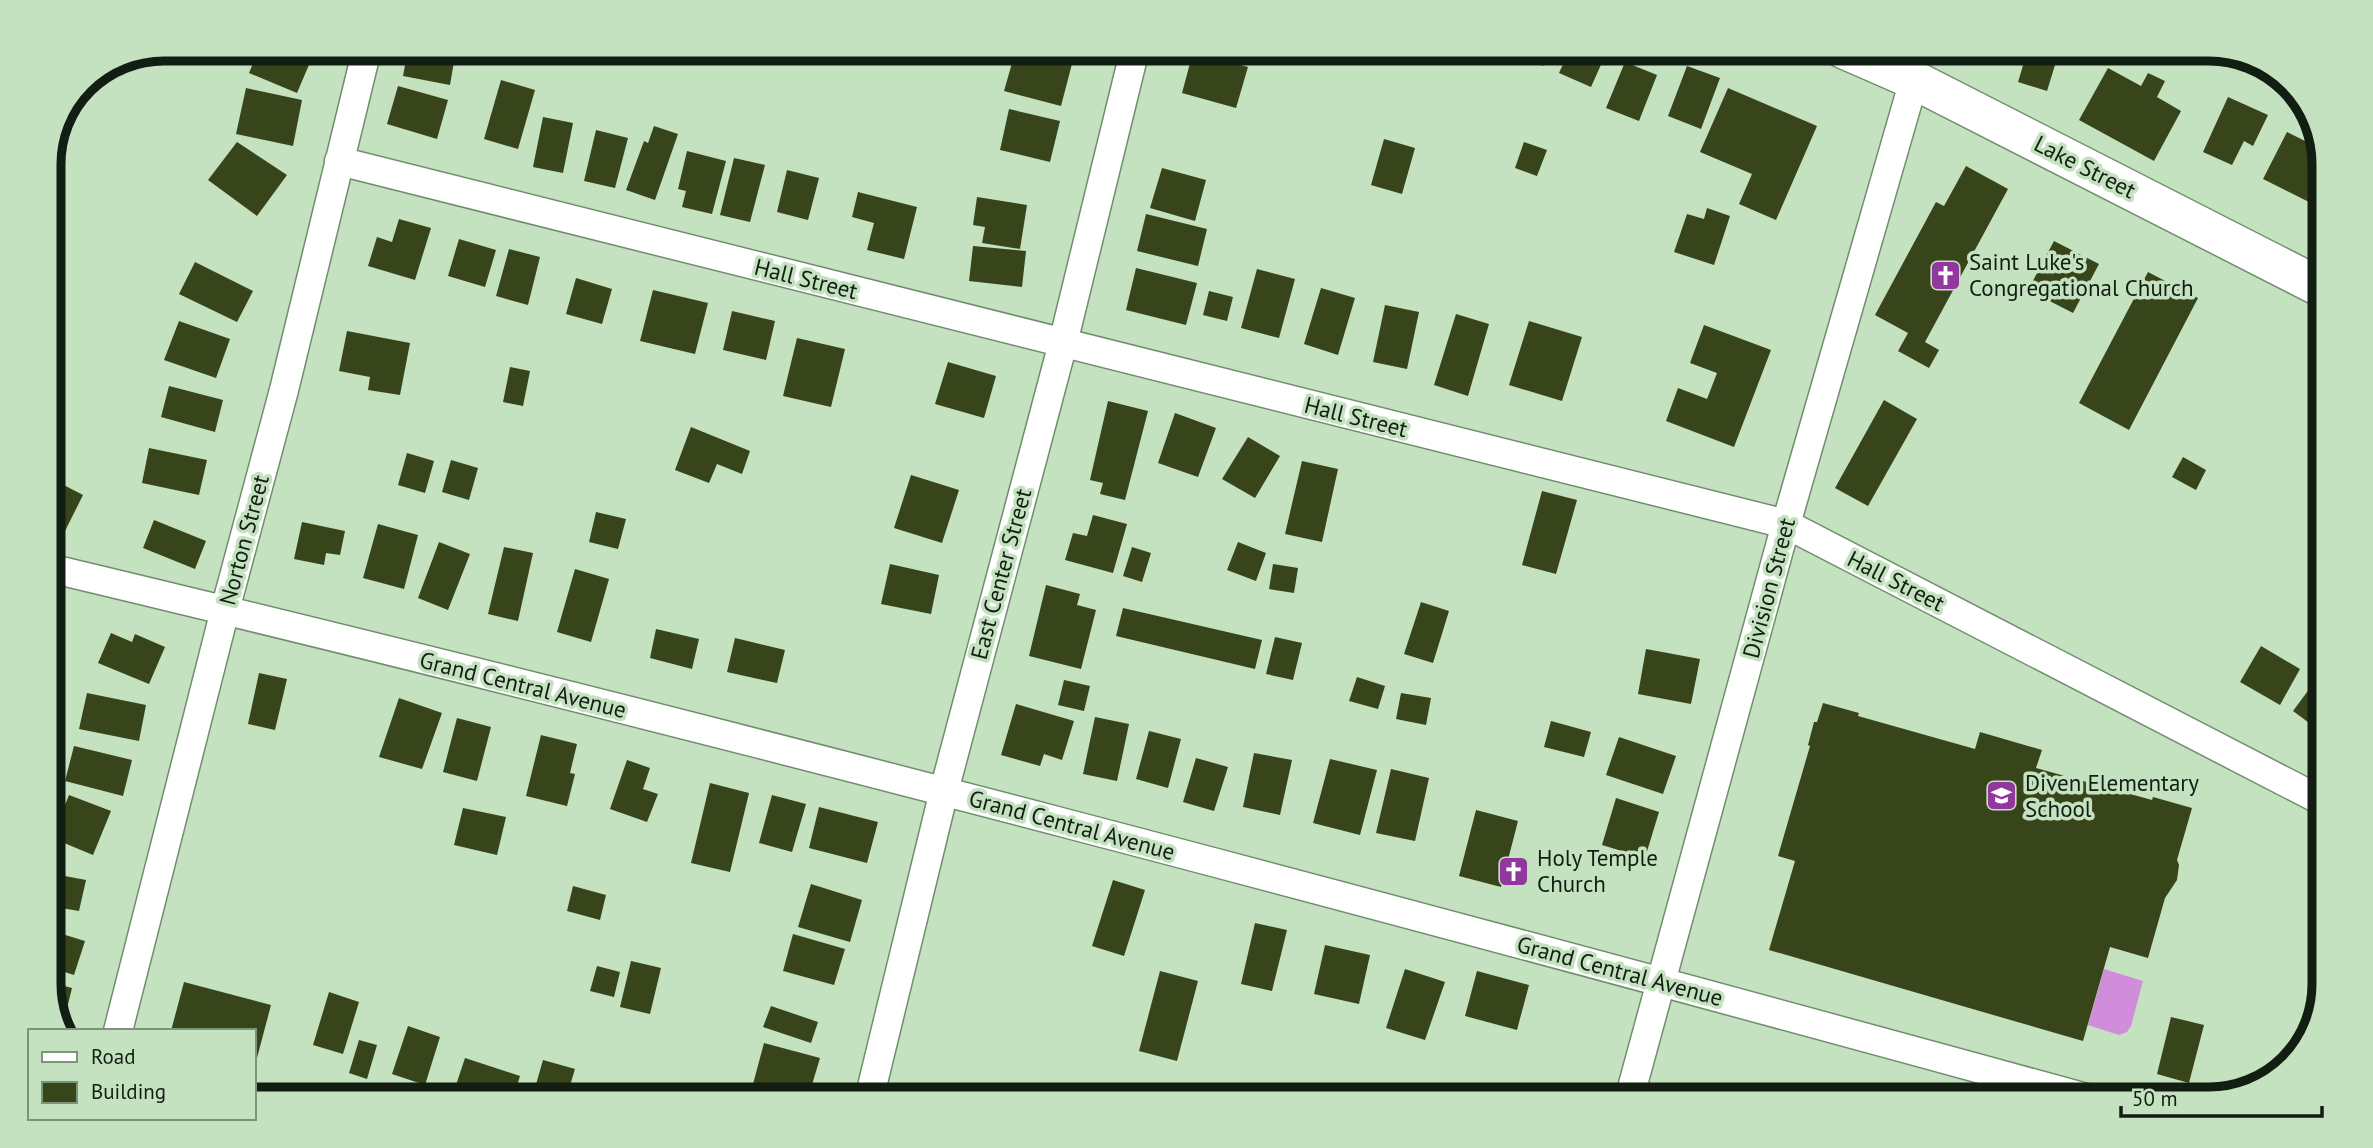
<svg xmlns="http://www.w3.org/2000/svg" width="2373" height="1148" font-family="'PT Sans',sans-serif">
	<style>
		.green { fill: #d08dda }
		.building { fill: #384419 }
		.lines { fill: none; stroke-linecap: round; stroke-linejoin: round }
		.street-casing { stroke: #718d6e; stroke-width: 31 }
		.secondary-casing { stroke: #718d6e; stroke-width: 41 }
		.street { stroke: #fff; stroke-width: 28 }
		.secondary { stroke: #fff; stroke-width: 38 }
		.labels { text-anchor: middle; stroke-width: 7; stroke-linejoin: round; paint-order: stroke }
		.street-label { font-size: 23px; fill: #131e12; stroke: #c4e2c0 }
		.poi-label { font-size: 23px; fill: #131e12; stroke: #c4e2c0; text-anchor: start }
		.rim { fill: none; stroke: #131e12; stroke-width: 9 }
	</style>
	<rect width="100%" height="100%" fill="#c4e2c0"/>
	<path class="green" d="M2104,969L2143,981L2131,1026L2127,1032L2119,1035L2088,1025Z"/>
	<path class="building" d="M259,49L274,55L277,49H306L314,53L297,93L249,73Z
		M408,49L456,50L450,85L403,76Z
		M1016,49H1030L1073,60L1061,106L1004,91Z
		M1505,49H1551L1543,66Z
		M1570,49H1608L1591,87L1559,73Z
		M1991,49H2021L2015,61Z
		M2028,49H2060L2047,91L2018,82Z
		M1193,52L1248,67L1236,108L1182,93Z
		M1625,62L1657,75L1639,121L1606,108Z
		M1687,66L1720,78L1701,129L1668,116Z
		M2108,68L2141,86L2148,73L2165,81L2157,97L2181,111L2154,161L2079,120Z
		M501,80L535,90L518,149L484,139Z
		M398,86L448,100L437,139L387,124Z
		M246,88L302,100L293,146L236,134Z
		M1728,88L1817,126L1776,220L1739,204L1752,174L1700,152Z
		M2228,97L2268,115L2253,146L2244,141L2232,165L2203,152Z
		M1009,109L1060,121L1050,162L1000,150Z
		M543,117L573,123L563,173L533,167Z
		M654,126L678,134L655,200L626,190L644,141L648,143Z
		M596,130L628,138L615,188L584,181Z
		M2287,132L2321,149L2324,157V173L2309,202L2263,179Z
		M1384,139L1415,148L1402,194L1371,185Z
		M237,142L287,175L257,216L208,180Z
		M1524,142L1547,150L1537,176L1515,168Z
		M687,151L726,161L712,214L682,207L686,191L678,189Z
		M734,158L765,165L750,222L720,215Z
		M1966,166L2008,189L1925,342L1939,350L1929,368L1898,351L1908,333L1875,315L1936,202L1944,206Z
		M1162,168L1206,180L1195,221L1150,208Z
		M787,170L819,178L808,220L777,212Z
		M858,192L917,207L904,259L867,250L874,223L852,217Z
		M977,197L1027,205L1020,249L982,243L985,227L973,225Z
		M1707,208L1730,216L1714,265L1674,252L1687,214L1704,219Z
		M2324,211V228L2317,225Z
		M1146,214L1207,229L1198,266L1137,251Z
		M399,219L431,228L415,280L368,266L377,237L392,242Z
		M459,239L496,250L485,287L448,276Z
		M2054,241L2099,264L2073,313L2028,290Z
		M973,246L1026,251L1022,287L969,281Z
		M509,249L540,257L528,305L496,296Z
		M195,262L253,291L237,322L179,294Z
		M1136,268L1197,283L1186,325L1126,310Z
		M1257,269L1295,279L1279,338L1241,328Z
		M2148,272L2198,298L2129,430L2079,403Z
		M576,278L612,289L602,324L566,314Z
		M1321,288L1355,298L1338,355L1304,344Z
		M653,290L708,303L695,354L640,341Z
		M1209,291L1233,297L1227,321L1203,315Z
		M1385,305L1419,312L1407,369L1373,362Z
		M732,311L775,321L766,360L723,350Z
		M1456,314L1489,324L1468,396L1434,385Z
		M179,321L230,339L216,378L164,360Z
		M1529,321L1582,337L1562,401L1509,385Z
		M1704,325L1771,350L1734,447L1666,421L1678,388L1707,399L1717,373L1690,363Z
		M347,331L410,343L400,395L368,390L370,377L339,371Z
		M797,338L845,349L831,407L783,396Z
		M948,362L996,376L984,418L935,404Z
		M510,367L530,371L523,406L503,402Z
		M2324,383V420L2308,411Z
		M169,386L223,400L215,432L161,417Z
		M1884,400L1917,419L1868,506L1835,488Z
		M1108,401L1148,411L1125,500L1100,494L1103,483L1090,480Z
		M1175,413L1216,428L1198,477L1158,463Z
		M691,427L750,451L742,474L717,464L709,483L675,470Z
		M1248,437L1280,456L1255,498L1222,479Z
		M149,448L207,460L199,495L142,483Z
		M407,453L434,461L425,493L398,485Z
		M2183,457L2206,470L2196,490L2172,477Z
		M451,460L478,468L469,500L442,492Z
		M1302,461L1338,469L1322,542L1285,534Z
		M911,475L959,490L942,543L894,528Z
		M52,479L83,495L65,531L49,523V484Z
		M1542,491L1577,500L1556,574L1522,565Z
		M596,512L626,519L618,549L589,542Z
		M1093,515L1127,524L1113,573L1065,560L1073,533L1087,536Z
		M154,520L206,541L195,569L143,548Z
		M302,522L345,531L340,555L326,553L324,565L294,559Z
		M378,524L418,535L404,589L363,578Z
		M439,542L470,554L448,610L418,598Z
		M1238,542L1266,553L1256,581L1227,570Z
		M504,547L533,553L518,621L488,614Z
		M1132,547L1151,553L1142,582L1123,576Z
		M890,564L939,575L931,614L881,604Z
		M1273,564L1298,568L1294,593L1269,589Z
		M575,569L609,579L591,642L557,632Z
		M1046,585L1080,594L1077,605L1096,610L1081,669L1029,656Z
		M1421,602L1449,611L1433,663L1404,654Z
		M1123,608L1262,640L1255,669L1116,636Z
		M656,629L699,639L692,669L650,658Z
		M111,633L132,642L135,634L165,647L149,684L98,663Z
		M1275,637L1302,643L1293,680L1266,674Z
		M735,638L785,650L777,683L727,672Z
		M2261,646L2300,669L2280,705L2240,682Z
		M1646,649L1700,659L1691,704L1638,694Z
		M2324,669V726L2320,731L2293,711Z
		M259,673L287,679L275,730L248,724Z
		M1357,677L1385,686L1378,709L1349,701Z
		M1064,680L1090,686L1084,711L1058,705Z
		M87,693L146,705L139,741L79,729Z
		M1401,693L1431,698L1426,725L1396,719Z
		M399,698L442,713L422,769L379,757Z
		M1823,703L1859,713L1858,716L1975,749L1980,732L2042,750L2036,768L2152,800L2153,797L2192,808L2177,860L2179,865L2177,880L2165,898L2148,958L2110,947L2083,1041L1769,950L1795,861L1778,856L1810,746L1808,745L1814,722H1817Z
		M1016,704L1074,721L1062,760L1044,754L1040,766L1001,755Z
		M1095,717L1129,724L1117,781L1083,774Z
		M457,718L491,727L477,781L443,772Z
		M1551,721L1591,732L1584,757L1544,747Z
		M1149,731L1181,739L1168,788L1136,779Z
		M541,735L577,744L570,773L575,774L567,806L526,796Z
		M1619,737L1676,756L1663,794L1606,775Z
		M74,746L132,760L123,796L65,781Z
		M1254,753L1292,760L1280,815L1243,807Z
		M1196,758L1228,767L1214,811L1183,802Z
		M1330,759L1377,770L1360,835L1313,823Z
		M627,760L650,768L643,789L658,794L647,822L610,809Z
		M1391,769L1429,778L1415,841L1376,833Z
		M710,783L749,793L730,872L691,863Z
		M69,795L111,811L93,855L52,838Z
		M772,795L806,804L792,852L759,843Z
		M1616,798L1659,812L1645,858L1602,845Z
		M819,807L878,822L867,863L809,848Z
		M463,808L506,817L497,855L454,845Z
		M1476,810L1518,821L1501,887L1459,876Z
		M49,873L86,880L79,911L49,906Z
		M1113,880L1145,890L1124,956L1092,946Z
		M811,884L862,900L850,942L798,927Z
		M573,886L606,895L600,920L567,911Z
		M1255,923L1287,930L1272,991L1241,984Z
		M49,930L85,941L74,975L49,967Z
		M793,934L845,949L834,985L783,971Z
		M1325,945L1370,955L1359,1004L1314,994Z
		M631,961L661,968L650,1014L620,1007Z
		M597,966L620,972L614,997L590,991Z
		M1405,969L1445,982L1425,1040L1386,1028Z
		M1160,971L1198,981L1177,1061L1139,1051Z
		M1477,971L1529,985L1517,1030L1465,1016Z
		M49,982L72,988L62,1029L49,992Z
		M184,982L271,1005L257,1058L254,1057V1031H171Z
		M329,992L359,1002L343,1054L313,1045Z
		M771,1006L818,1022L811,1043L763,1027Z
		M2171,1017L2204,1025L2189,1083L2157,1074Z
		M408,1026L440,1037L425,1085L392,1074Z
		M359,1040L377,1045L367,1079L349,1073Z
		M764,1043L820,1058L808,1098L753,1084Z
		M465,1058L520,1076L513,1099H469L453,1094Z
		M543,1060L575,1069L566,1099L532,1098Z
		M611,1083L636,1090L634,1099H606Z"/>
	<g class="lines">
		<defs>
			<path id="street" d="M339,161L1786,524L2324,802
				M49,568C733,731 1412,913 2090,1099
				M118,1031L225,610L284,390L367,49
				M869,1099L944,791L1063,343L1135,49
				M1629,1099L1786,524L1914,80"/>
			<path id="secondary" d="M1843,49L1914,80L2324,289"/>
		</defs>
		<use href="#street" class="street-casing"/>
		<use href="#secondary" class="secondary-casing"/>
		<use href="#street" class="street"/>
		<use href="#secondary" class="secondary"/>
	</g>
	<defs>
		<symbol id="church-square" viewBox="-11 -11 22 22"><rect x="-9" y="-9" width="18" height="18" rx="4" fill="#9236a0" stroke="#c4e2c0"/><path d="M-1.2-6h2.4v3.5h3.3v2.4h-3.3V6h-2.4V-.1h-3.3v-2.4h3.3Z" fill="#fff"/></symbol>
		<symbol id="school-square" viewBox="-11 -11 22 22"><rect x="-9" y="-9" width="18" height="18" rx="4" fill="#9236a0" stroke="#c4e2c0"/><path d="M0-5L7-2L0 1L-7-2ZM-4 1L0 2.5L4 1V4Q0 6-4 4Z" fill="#fff"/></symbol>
	</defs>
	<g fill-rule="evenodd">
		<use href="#church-square" x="1928" y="258" width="35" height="35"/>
		<use href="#school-square" x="1984" y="778" width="35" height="35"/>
		<use href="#church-square" x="1496" y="854" width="35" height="35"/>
	</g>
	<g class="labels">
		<g class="street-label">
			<text transform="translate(2085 167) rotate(27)" y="8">Lake Street</text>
			<text transform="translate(806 279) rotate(14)" y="8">Hall Street</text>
			<text transform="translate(1356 417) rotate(14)" y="8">Hall Street</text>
			<text transform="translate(244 540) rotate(-75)" y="8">Norton Street</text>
			<text transform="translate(1001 574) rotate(-75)" y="8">East Center Street</text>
			<text transform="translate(1896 581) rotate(27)" y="8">Hall Street</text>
			<text transform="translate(1769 588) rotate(-75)" y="8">Division Street</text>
			<text transform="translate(523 685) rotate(14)" y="8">Grand Central Avenue</text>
			<text transform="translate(1072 825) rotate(15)" y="8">Grand Central Avenue</text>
			<text transform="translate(1620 971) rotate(15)" y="8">Grand Central Avenue</text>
		</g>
		<g class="poi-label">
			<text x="1969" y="270">Saint Luke's<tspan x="1969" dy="26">Congregational Church</tspan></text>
			<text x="2025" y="791">Diven Elementary<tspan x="2025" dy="26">School</tspan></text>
			<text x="1537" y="866">Holy Temple<tspan x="1537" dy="26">Church</tspan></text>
		</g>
	</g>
	<path d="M0 0H2373V1148H0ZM164 61H2209A103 103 0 0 1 2312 164V984A103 103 0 0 1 2209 1087H164A103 103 0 0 1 61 984V164A103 103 0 0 1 164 61Z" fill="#c4e2c0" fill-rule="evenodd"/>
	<path class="rim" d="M164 61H2209A103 103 0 0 1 2312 164V984A103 103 0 0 1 2209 1087H164A103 103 0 0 1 61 984V164A103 103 0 0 1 164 61Z"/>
	<rect x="28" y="1029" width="228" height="91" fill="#c4e2c0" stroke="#7d947a" stroke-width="2"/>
	<rect x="42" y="1052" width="35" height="10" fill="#ffffff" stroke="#7d947a" stroke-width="2"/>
	<text x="91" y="1064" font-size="21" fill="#131e12">Road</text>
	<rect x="42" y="1082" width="35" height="21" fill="#384419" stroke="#7d947a" stroke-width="2"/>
	<text x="91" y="1099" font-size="21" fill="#131e12">Building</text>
	<path d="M2121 1106v10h201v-10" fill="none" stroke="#131e12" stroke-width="3.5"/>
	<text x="2132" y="1106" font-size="21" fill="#131e12" stroke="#c4e2c0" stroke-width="5" paint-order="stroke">50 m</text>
</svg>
